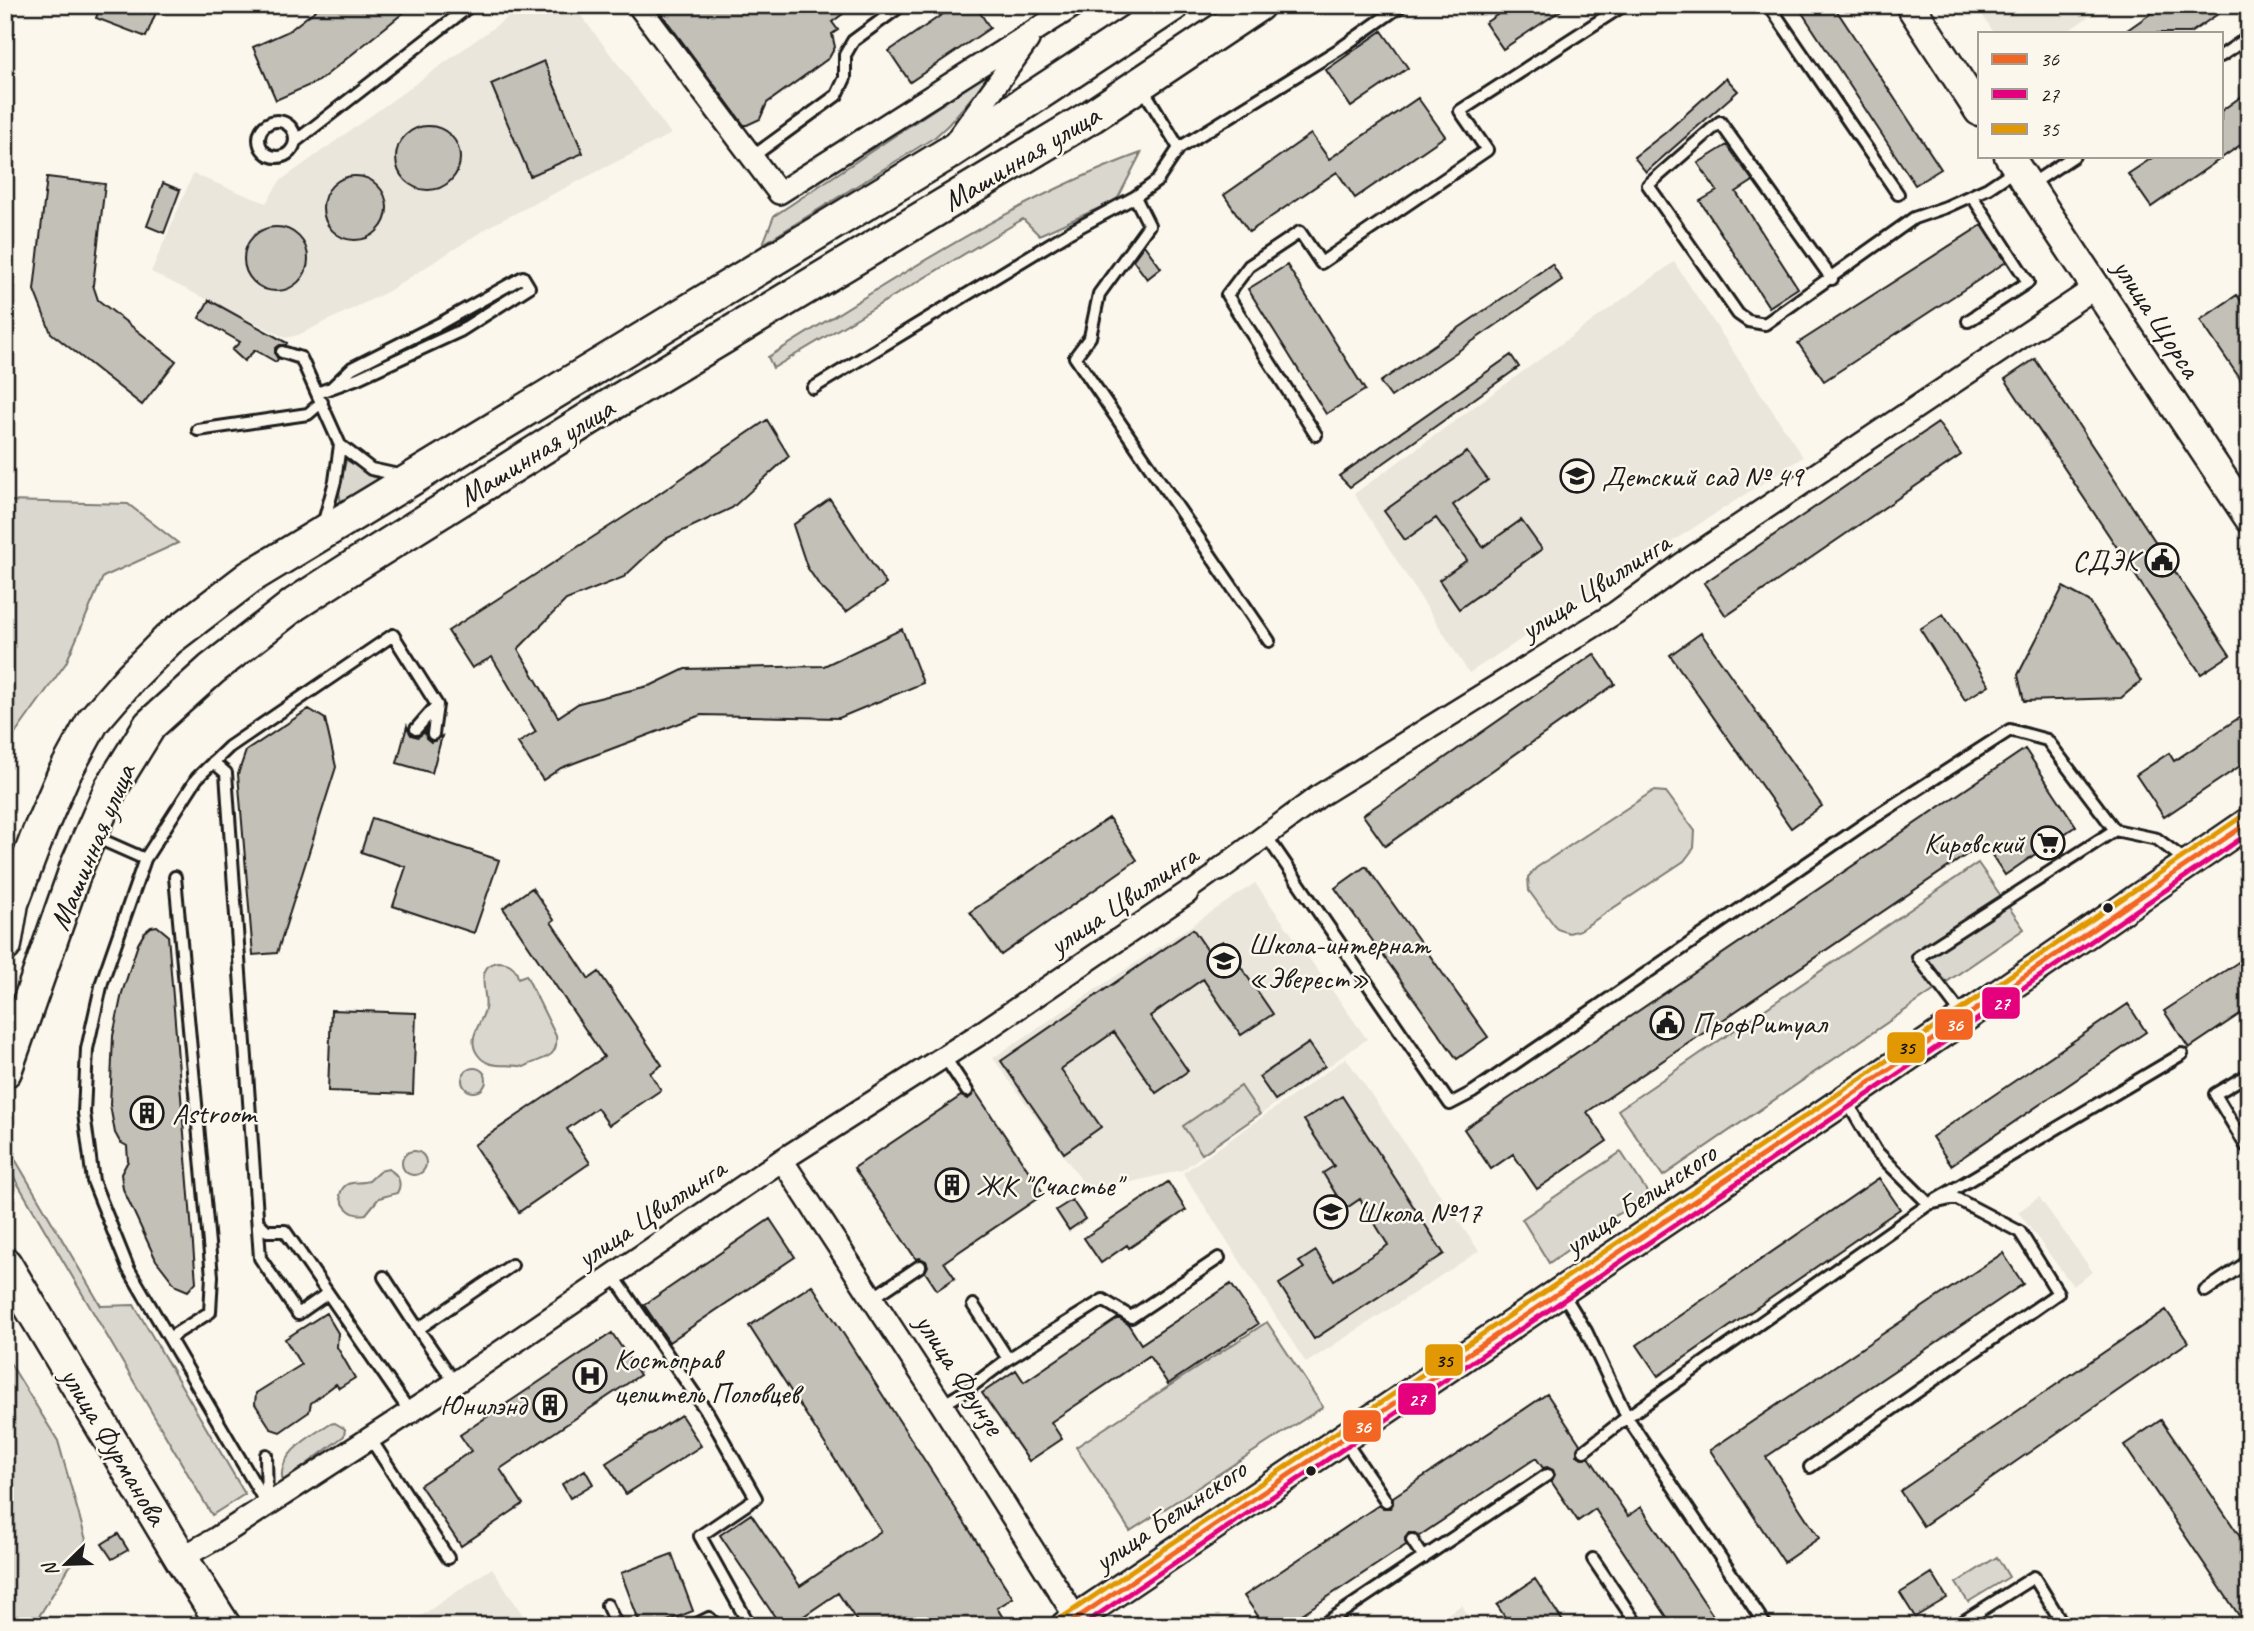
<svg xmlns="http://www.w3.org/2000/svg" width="2254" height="1631" font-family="Caveat,sans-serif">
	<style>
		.built { fill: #eae6dc }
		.green { fill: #dad7ce; stroke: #7b7a75; stroke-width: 2 }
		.building { fill: #c3c0b8; stroke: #1c1c1c; stroke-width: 2 }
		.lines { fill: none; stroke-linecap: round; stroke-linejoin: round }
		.service-casing { stroke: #1c1c1c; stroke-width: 16 }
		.pedestrian-casing { stroke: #1c1c1c; stroke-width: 21 }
		.minor-casing { stroke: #1c1c1c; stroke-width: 26 }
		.secondary-casing { stroke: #1c1c1c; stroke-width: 33 }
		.primary-casing { stroke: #1c1c1c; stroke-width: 37 }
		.service { stroke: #fbf7ec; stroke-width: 10 }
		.pedestrian { stroke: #fbf7ec; stroke-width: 16 }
		.minor { stroke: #fbf7ec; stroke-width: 21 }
		.secondary { stroke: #fbf7ec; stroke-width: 28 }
		.primary { stroke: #fbf7ec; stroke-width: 32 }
		.bus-1-casing { stroke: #fbf7ec; stroke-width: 10 }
		.bus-2-casing { stroke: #fbf7ec; stroke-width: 10 }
		.bus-3-casing { stroke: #fbf7ec; stroke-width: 10 }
		.bus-1 { stroke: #f26522; stroke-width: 5 }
		.bus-2 { stroke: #e5007d; stroke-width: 5 }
		.bus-3 { stroke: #e19803; stroke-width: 5 }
		.bus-dot { fill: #1c1c1c; stroke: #fbf7ec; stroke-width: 2.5 }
		.labels { text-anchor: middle; stroke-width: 5; stroke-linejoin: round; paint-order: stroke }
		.street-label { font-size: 30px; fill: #1c1c1c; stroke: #fbf7ec }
		.poi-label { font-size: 30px; fill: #1c1c1c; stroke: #fbf7ec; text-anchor: start }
		.line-badge { stroke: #fbf7ec; stroke-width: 2.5 }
		.badge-label { font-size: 19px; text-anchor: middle; font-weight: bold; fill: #fff }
		.pale-badge-label { font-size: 19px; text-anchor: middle; font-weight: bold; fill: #111 }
	</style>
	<rect width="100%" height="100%" fill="#fbf7ec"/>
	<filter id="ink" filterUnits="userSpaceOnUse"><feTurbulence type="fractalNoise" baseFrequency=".0143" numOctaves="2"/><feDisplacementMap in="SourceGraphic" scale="14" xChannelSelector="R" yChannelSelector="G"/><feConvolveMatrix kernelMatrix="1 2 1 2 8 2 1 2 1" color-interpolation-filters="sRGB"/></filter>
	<g filter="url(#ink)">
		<path class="built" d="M525,5H573L671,134L492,225L387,292L298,335L286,338L151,272L193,174L266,203L280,181Z
			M1976,5H2106L2065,33H1994Z
			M1674,262L1803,457L1469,673L1354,494Z
			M1255,883L1367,1039L1182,1170L1123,1184L1087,1188L993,1058Z
			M1346,1058L1479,1251L1306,1363L1183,1173Z
			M2039,1197L2093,1272L2073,1286L2018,1212Z
			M492,1568L530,1626H406Z
			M1462,1605L1474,1626H1428Z"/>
		<path class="green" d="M998,67L948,125L935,137L763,244L774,216Z
			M1141,153L1117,200L1039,235L1023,219L773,368L768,357C889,283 1007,202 1141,153Z
			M346,460L381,480L341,504L339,491Z
			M5,501L128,504L178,543L103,577L66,663L5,748Z
			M1653,791L1666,792L1695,831L1694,848L1684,861L1580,930L1569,933L1557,929L1529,891L1528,877L1536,868Z
			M1978,863L2024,929L1663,1176L1618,1110Z
			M498,962C510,962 516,967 518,978L526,975L556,1036C559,1060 541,1057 524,1067C508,1062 490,1071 478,1055C466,1039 481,1025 485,1009C488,997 480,982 485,971C487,965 492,963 498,962Z
			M462 1080a12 12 0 1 1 24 0a12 12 0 1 1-24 0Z
			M1241,1086L1260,1114L1202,1154L1183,1126Z
			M402 1163a12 12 0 1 1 24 0a12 12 0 1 1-24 0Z
			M1621,1152L1648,1193L1549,1263L1522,1219Z
			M15,1159L101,1306L134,1305L245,1494L212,1515L8,1167Z
			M388,1169C398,1174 403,1183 397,1193L379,1198L366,1214C352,1217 343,1208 340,1195C344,1178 356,1185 369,1181L380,1171Z
			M1267,1322L1323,1407L1130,1531L1076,1447Z
			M5,1355L58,1441L86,1540L33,1626H5Z
			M335,1423L345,1429L344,1436L283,1482C275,1455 311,1436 329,1424Z
			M1997,1557L2009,1577L1968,1602L1956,1583Z"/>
		<path class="building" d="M101,5H159L146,37L96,18Z
			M322,5H413L319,81L276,100L253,47L289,31Z
			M655,5H855L832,22L838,30L832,34L835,47L829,58L767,103L760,119L747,125H744Z
			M956,5H975L990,28L910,82L889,51Z
			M1512,5H1569L1503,49L1485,23Z
			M1797,5H1833L1941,169L1915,185Z
			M2163,5H2231L2190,33H2123Z
			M1382,31L1408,68L1351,107L1326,70Z
			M544,61L583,153L530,176L491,84Z
			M1726,78L1738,91L1646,172L1634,157L1665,133Z
			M2249,91V139L2151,207L2128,174L2155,156H2221V111Z
			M1418,98L1445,136L1355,198L1337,172L1249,232L1224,195L1311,134L1329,159Z
			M396 158a32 32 0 1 1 64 0a32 32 0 1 1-64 0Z
			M1727,145L1753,181L1736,192L1798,288L1769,307L1700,201L1717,191L1698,163Z
			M323 208a32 32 0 1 1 64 0a32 32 0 1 1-64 0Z
			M47,177L105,184L93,285L98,300L176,361L142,405L51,333L34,290Z
			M163,183L180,190L164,233L147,226Z
			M1982,225L2006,262L1824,381L1798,343Z
			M244 259a32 32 0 1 1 64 0a32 32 0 1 1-64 0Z
			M1144,245L1161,268L1147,279L1133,260Z
			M1552,264L1562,280L1391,397L1380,382Z
			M1287,265L1365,390L1326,414L1248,289Z
			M2237,295L2249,312V392L2200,320Z
			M209,300L287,343L286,345H280L275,349V354L278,359L276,362L255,350L244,361L232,350L240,342L199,318Z
			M1511,355L1519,367L1350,487L1339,476Z
			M2035,359L2230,655L2201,674L2005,379Z
			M767,420L789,456L732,508L663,540L624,577L566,600L518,649L558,717L579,703L652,685L685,669L824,666L902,629L923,683L839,718L701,715L561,768L543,780L518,743L536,732L492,657L472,668L448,631L641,506Z
			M1938,423L1961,455L1726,616L1704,583Z
			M1467,452L1488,480L1453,505L1483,547L1521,520L1542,549L1459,609L1439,580L1467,560L1436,518L1405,540L1384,511Z
			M830,499L886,584L846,612L820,586L807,567L793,525Z
			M2063,587L2089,601L2141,681L2121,698L2024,701L2018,675Z
			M1943,614L1989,685L1965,700L1920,629Z
			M1701,633L1822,806L1791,828L1670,655Z
			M1594,654L1615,684L1385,846L1363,815Z
			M309,709L325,719L336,767L277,953L253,955L238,774L246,751Z
			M2249,711V760L2164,817L2136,775L2169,753L2174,761Z
			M407,726L411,735L418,737L425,732L426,738L431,742L442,736L432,773L397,763Z
			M2025,749L2076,826L2005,875L1984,843L1587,1112L1607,1141L1537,1189L1513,1154L1491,1169L1464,1129Z
			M372,818L499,860L474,933L393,906L406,867L361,852Z
			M1109,818L1137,860L1001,955L970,912Z
			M1366,866L1488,1037L1457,1059L1335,888Z
			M532,888L554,920L551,922L589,979L599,972L662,1065L650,1073L661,1090L609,1125L597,1108L567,1129L590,1163L519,1212L474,1145L604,1057L503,908Z
			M157,926L168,935L196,1282L188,1291L176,1286L156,1260L123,1189L121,1174L128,1161L127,1146L120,1142L115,1133L110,1105L113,1036L122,993L138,944L145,932L151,927Z
			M1193,929L1208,951L1223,941L1273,1014L1241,1035L1203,979L1150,1016L1188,1071L1156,1093L1114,1032L1061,1069L1101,1127L1064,1153L1001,1061Z
			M2249,955V1008L2189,1048L2164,1011Z
			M2128,1004L2146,1032L1951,1165L1932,1137Z
			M331,1010L416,1013L413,1094L328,1091Z
			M1309,1043L1325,1066L1275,1100L1259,1077Z
			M975,1091L1044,1194L944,1262L955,1278L937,1290L925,1272L928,1266L926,1261L920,1258L916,1259L854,1168L961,1096L968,1099Z
			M1342,1096L1444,1254L1314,1339L1279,1284L1304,1268L1299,1262L1316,1251L1334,1280L1388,1245L1360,1199L1345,1209L1323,1173L1334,1166L1304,1120Z
			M1879,1178L1900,1209L1658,1376L1637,1345Z
			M1168,1182L1186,1210L1129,1248L1127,1245L1101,1263L1084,1238Z
			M1072,1200L1085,1219L1069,1230L1056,1210Z
			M770,1219L795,1257L669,1342L644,1305Z
			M2003,1253L2023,1284L1766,1457L1819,1538L1784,1562L1710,1450Z
			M1231,1284L1258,1324L1168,1384L1149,1356L1051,1422L1062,1439L1029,1461L982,1393L1016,1370L1024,1382L1118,1318L1128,1324L1141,1344Z
			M812,1285L1013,1598L997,1608L1005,1621L997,1626H860L838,1593L789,1626H781L720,1535L751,1514L800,1586L881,1531L749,1326Z
			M2166,1310L2188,1342L1923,1526L1900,1491Z
			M326,1313L338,1333L337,1347L355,1378L339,1388L336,1384L311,1403L309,1412L280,1432L271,1429L255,1404L256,1393L301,1365L285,1339Z
			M612,1333L640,1375L500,1469L523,1504L461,1546L420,1485L471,1451L460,1435Z
			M1547,1394L1580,1444L1577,1449V1455L1582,1458L1589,1457L1628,1516L1641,1507L1720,1626H1673L1595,1509L1578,1521L1551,1481L1555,1475L1553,1470L1547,1467L1543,1468L1536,1458L1419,1536L1415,1533H1408L1405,1537L1406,1545L1284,1626H1243L1258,1616L1244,1596L1379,1505L1383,1508H1390L1393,1504V1497Z
			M681,1415L701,1446L626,1494L606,1463Z
			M2161,1420L2249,1550V1626H2246L2124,1445Z
			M585,1470L593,1484L570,1498L562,1484Z
			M118,1534L128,1550L112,1559L102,1544Z
			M672,1554L693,1611L655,1626H641L621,1573Z
			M1932,1573L1947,1598L1915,1617L1900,1593Z
			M1535,1579L1566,1626H1511L1497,1605Z"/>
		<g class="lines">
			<defs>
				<path id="service" d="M1769,5L1898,194
					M2221,56L2247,38
					M1142,87L1179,148
					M259 139a18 18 0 1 1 36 0a18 18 0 1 1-36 0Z
					M296,141L471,5
					M752,157L837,95L845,78V55L853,41L902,5
					M2030,185L2074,156
					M1135,197L1149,225L1099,294L1090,337L1075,357L1269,641
					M1832,279L1720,122L1648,185L1738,314L1748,321L1765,324L1914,218L1946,207L1988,188L2015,170
					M1968,321L2028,282L1972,196
					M282,352L301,358L340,445L335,481L323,525
					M813,388L1068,233L1135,197L1157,181L1179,148L1341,48L1402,5
					M317,393L358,378L460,331L529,287L523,277L441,323L352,368L331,388
					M198,430L308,414L322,402
					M1316,435L1227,295L1249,266L1300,232L1321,263L1487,150L1460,111L1624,5
					M340,445L371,469L403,476
					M416,729L437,705
					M213,762L226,773L260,1258L298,1314L328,1293
					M1265,834L1450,1104L1473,1092L1867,822L2010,730L2047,740L2115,830L2157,839L2186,861
					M93,836L145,859L102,982L87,1049L84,1113L93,1181L128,1268L267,1505
					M145,859L197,778L229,747L393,635L437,705L433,734
					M1963,1016L1918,957L2115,830
					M944,1056L967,1091
					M2249,1074L2215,1094L2246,1146L2249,1144
					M1846,1100L1876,1151L1929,1204L2182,1054
					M258,1222L267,1231H285L410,1412
					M613,1275L709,1415L756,1498L700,1536L750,1626
					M384,1277L418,1329
					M2205,1291L2249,1261
					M1562,1292L1586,1331L1627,1417L1766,1626
					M871,1299L920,1266
					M973,1305L1008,1359
					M169,1338L210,1312L212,1276L175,877
					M455,1383L418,1329L512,1265
					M942,1405L964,1392L1008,1359L1103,1300L1131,1317L1219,1258
					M370,1438L448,1558
					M1344,1440L1386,1501
					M1584,1451L1627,1417L1929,1204L1955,1198L2020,1232L2058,1293L1810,1467
					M266,1455L267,1504
					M1412,1540L1424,1558
					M1593,1559L1638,1626
					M607,1605L617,1626
					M1964,1621L2034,1577L2064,1626
					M693,1626L709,1618L717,1626
					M1321,1626L1547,1475"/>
				<path id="pedestrian" d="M1187,893L1219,870"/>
				<path id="minor" d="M638,5L779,193L1075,5
					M955,142L1028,40
					M1219,870L1319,796L1615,613L1682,564L2096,287
					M782,1160L942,1405L1076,1618
					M181,1558L215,1539L455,1383L782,1160L978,1035L1187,893"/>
				<path id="secondary" d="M1910,5L1979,111
					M2009,156L2249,518
					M1065,1626L1846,1099L2249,822"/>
				<path id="primary" d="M5,945L12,903L39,832L63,776L93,721L131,677L169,639L250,577L947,154L1173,5
					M5,1071L77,866L111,788L150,725L212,669L295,604L362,561L614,403L1092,116L1258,5
					M5,1264L181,1558L224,1626"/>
			</defs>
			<use href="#service" class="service-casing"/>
			<use href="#pedestrian" class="pedestrian-casing"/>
			<use href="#minor" class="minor-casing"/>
			<use href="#secondary" class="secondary-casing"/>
			<use href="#primary" class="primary-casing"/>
			<use href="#service" class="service"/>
			<use href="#pedestrian" class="pedestrian"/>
			<use href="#minor" class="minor"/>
			<use href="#secondary" class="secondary"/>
			<use href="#primary" class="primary"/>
			<defs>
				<path id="bus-1" d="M1065,1626L1846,1099L2249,822"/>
				<path id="bus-2" d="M1081,1626L1851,1106L2249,833"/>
				<path id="bus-3" d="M1060,1619L1841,1092L2244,815"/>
			</defs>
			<use href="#bus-1" class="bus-1-casing"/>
			<use href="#bus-2" class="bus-2-casing"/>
			<use href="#bus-3" class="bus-3-casing"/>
			<use href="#bus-1" class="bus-1"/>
			<use href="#bus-2" class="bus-2"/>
			<use href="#bus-3" class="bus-3"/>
		</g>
	</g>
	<defs>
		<symbol id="school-ring" viewBox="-11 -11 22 22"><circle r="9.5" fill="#fbf7ec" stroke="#1c1c1c" stroke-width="1.5"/><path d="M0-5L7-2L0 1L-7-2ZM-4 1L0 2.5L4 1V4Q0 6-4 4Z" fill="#1c1c1c"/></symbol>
		<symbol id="civic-ring" viewBox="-11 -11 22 22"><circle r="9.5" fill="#fbf7ec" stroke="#1c1c1c" stroke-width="1.5"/><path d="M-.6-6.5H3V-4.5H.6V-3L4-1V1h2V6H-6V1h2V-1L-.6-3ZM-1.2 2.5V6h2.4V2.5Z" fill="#1c1c1c"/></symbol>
		<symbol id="supermarket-ring" viewBox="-11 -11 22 22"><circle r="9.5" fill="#fbf7ec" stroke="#1c1c1c" stroke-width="1.5"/><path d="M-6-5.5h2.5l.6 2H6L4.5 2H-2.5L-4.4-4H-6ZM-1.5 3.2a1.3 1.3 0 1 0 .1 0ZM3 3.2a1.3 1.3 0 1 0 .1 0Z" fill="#1c1c1c"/></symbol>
		<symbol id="building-ring" viewBox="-11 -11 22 22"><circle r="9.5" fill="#fbf7ec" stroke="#1c1c1c" stroke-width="1.5"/><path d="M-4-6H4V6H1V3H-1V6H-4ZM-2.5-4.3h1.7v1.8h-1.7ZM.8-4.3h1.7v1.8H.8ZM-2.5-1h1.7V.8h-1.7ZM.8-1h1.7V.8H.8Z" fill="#1c1c1c"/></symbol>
		<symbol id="hospital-ring" viewBox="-11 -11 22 22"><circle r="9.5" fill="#fbf7ec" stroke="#1c1c1c" stroke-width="1.5"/><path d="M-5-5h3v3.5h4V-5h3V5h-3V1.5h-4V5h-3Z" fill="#1c1c1c"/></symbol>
	</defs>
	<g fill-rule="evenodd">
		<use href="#school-ring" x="1558" y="457" width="38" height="38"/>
		<use href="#civic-ring" x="2143" y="541" width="38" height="38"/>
		<use href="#supermarket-ring" x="2029" y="824" width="38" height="38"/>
		<use href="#school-ring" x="1205" y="942" width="38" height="38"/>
		<use href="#civic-ring" x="1648" y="1004" width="38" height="38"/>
		<use href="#building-ring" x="128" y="1094" width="38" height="38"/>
		<use href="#building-ring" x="933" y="1166" width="38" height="38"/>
		<use href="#school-ring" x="1312" y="1193" width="38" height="38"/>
		<use href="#hospital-ring" x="571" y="1357" width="38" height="38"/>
		<use href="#building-ring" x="531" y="1386" width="38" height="38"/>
	</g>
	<g class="bus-dot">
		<circle cx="2108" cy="908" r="6"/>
		<circle cx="1311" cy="1471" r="6"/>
	</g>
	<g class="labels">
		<g class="street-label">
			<text transform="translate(1021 158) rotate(-31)" y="10">Машинная улица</text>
			<text transform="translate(2157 318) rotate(57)" y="10">улица Щорса</text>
			<text transform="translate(536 452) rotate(-32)" y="10">Машинная улица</text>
			<text transform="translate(1595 586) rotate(-33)" y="10">улица Цвиллинга</text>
			<text transform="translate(92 847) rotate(-67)" y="10">Машинная улица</text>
			<text transform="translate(1123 900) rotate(-34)" y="10">улица Цвиллинга</text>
			<text transform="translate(1640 1199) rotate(-34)" y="10">улица Белинского</text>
			<text transform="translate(651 1213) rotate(-34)" y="10">улица Цвиллинга</text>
			<text transform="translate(960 1374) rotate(57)" y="10">улица Фрунзе</text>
			<text transform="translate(114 1446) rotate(59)" y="10">улица Фурманова</text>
			<text transform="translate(1170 1515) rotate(-34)" y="10">улица Белинского</text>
		</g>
		<g class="poi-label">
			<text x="1602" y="486">Детский сад № 49</text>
			<text x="2138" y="570" text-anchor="end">СДЭК</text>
			<text x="2024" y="853" text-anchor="end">Кировский</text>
			<text x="1248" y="954">Школа-интернат<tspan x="1248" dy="34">«Эверест»</tspan></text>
			<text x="1692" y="1033">ПрофРитуал</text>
			<text x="172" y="1123">Astroom</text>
			<text x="976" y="1195">ЖК "Счастье"</text>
			<text x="1356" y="1222">Школа №17</text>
			<text x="614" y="1369">Костоправ<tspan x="614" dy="34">целитель Половцев</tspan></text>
			<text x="526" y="1415" text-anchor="end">Юнилэнд</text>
		</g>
	</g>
	<g class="line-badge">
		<rect x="1981" y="986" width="40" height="34" rx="7" fill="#e5007d"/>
		<rect x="1934" y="1008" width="40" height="33" rx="7" fill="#f26522"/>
		<rect x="1886" y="1031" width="40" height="33" rx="7" fill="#e19803"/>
		<rect x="1424" y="1343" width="40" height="34" rx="7" fill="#e19803"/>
		<rect x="1397" y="1382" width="40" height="34" rx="7" fill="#e5007d"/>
		<rect x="1342" y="1409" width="40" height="34" rx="7" fill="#f26522"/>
	</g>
	<g class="badge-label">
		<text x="2001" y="1010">27</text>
		<text x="1954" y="1031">36</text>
		<text x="1417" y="1406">27</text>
		<text x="1362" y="1433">36</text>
	</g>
	<g class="pale-badge-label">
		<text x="1906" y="1054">35</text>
		<text x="1444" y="1367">35</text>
	</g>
	<rect width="2254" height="1631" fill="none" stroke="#fbf7ec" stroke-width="28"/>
	<rect x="14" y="14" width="2226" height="1603" fill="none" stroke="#1c1c1c" stroke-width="2.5" filter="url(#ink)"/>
	<rect x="1978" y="32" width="245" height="126" fill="#fbf7ec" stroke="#a29f99" stroke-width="2"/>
	<rect x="1992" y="54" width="35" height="10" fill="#f26522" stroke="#a29f99" stroke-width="2"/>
	<text x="2040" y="66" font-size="21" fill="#1c1c1c">36</text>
	<rect x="1992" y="89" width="35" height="10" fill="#e5007d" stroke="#a29f99" stroke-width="2"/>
	<text x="2040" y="102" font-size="21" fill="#1c1c1c">27</text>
	<rect x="1992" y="124" width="35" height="10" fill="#e19803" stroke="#a29f99" stroke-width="2"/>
	<text x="2040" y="136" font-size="21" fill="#1c1c1c">35</text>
	<g transform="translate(66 1564) rotate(247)" stroke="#fbf7ec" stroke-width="5" paint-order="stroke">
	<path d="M0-5L12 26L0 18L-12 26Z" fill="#1c1c1c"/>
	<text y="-10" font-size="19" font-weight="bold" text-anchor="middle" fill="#1c1c1c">N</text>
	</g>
</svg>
